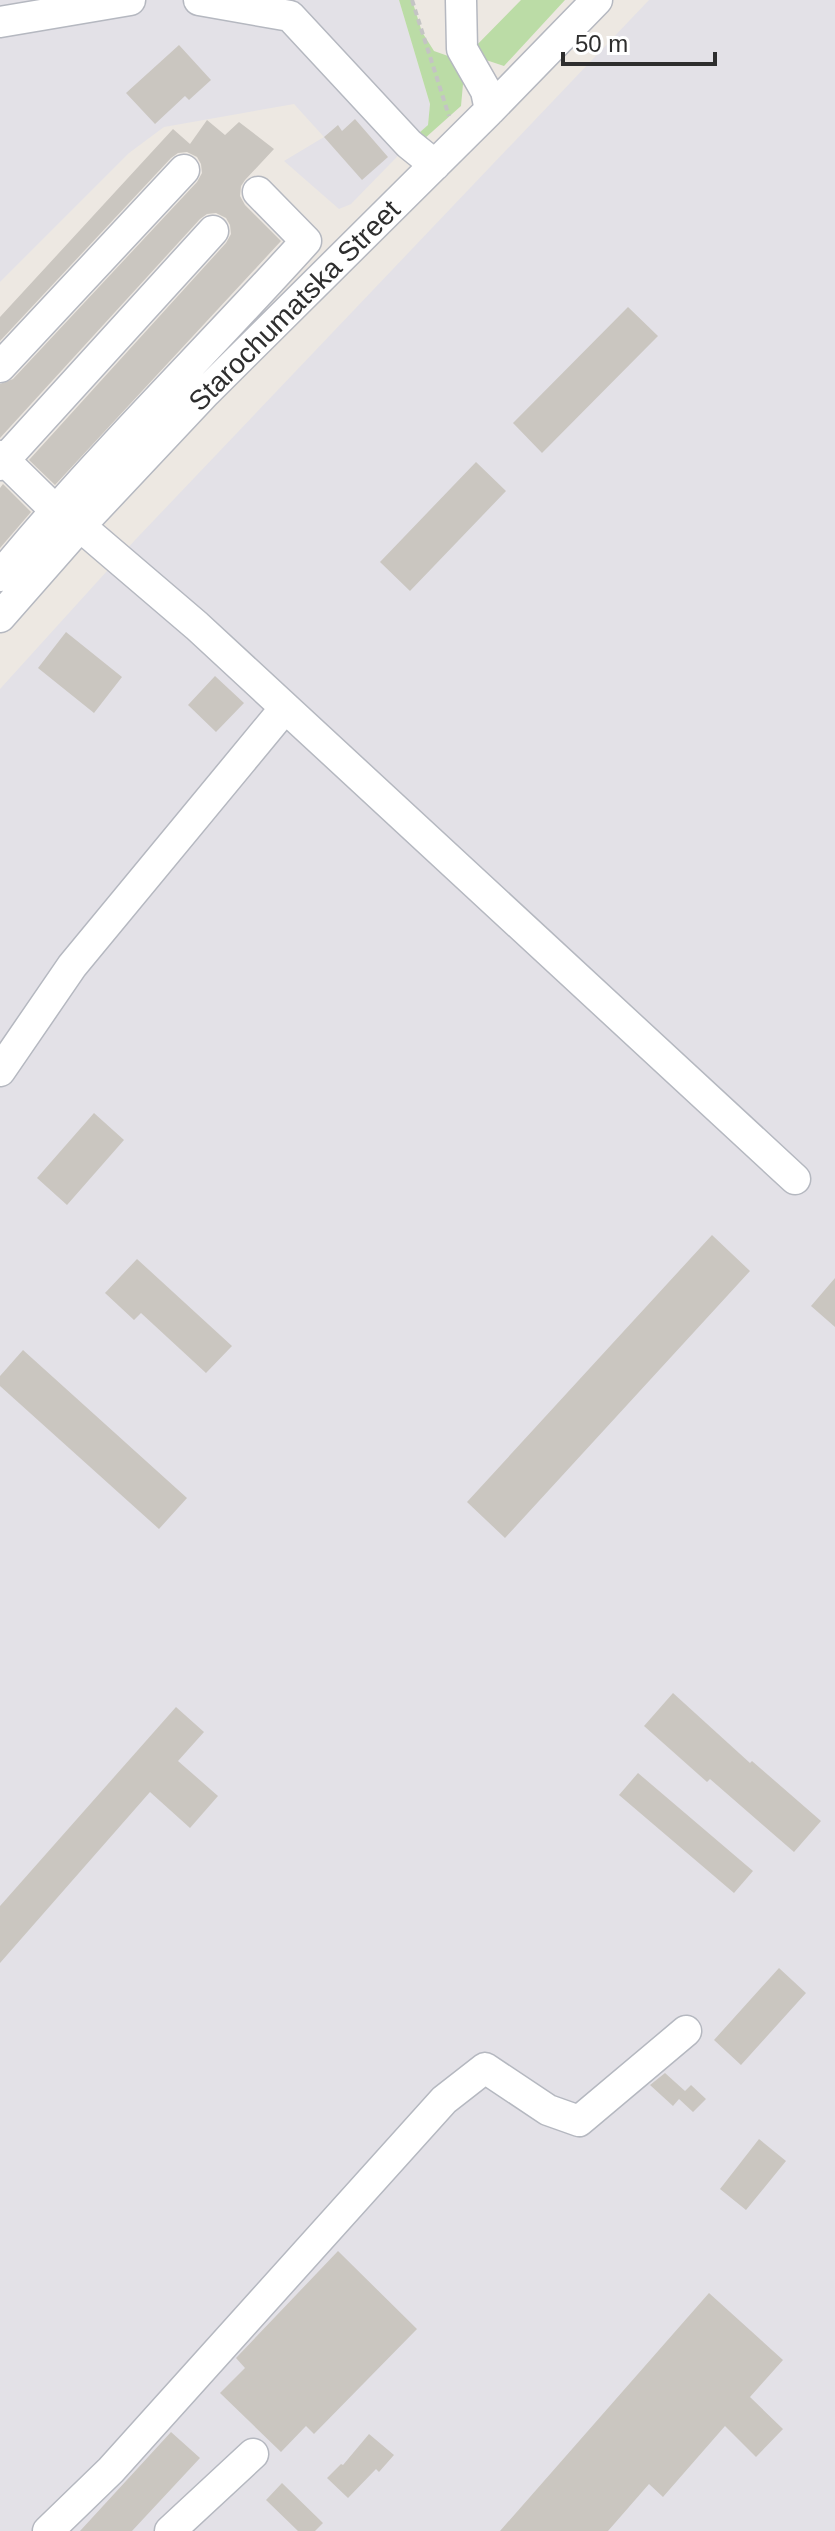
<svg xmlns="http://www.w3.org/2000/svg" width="835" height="2531" font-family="Helvetica,sans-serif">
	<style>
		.industrial { fill: #e3e1e7 }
		.green { fill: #bbdca6 }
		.building { fill: #cac6c0 }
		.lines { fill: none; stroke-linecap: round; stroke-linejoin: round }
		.minor-casing { stroke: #b5b8c0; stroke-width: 33 }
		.path { stroke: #c4c4c4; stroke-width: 4; stroke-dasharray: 6 4; stroke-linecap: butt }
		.minor { stroke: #fff; stroke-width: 30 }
		.labels { text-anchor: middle; stroke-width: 6; stroke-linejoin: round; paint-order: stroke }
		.street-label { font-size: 28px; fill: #2e2e2e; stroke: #fff }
	</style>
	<rect width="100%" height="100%" fill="#ede8e2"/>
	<path class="industrial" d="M0,0H399L430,104L428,125L351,204L339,209L284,161L324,137L294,104L164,127L129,153L0,282Z
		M649,0H835V2531H0V689L136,539Z"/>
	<path class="green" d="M399,0H412L422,32L434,51L465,62L461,106L424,139L419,133L428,125L430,104Z
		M521,0H565L504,66L468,54Z"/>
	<path class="building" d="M179,45L211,80L189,100L185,96L155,124L126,93Z
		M355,119L388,157L362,180L324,137L338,125L342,131Z
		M207,120L225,135L239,122L274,149L245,180L241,186L240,196L245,205L281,241L55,485L29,460L226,243L231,234L230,225L226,218L216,213L207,214L200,219L0,438V384L13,379L197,182L202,173L201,164L197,157L187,152L178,153L171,158L0,341V317L173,129L190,144Z
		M628,307L658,336L542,453L513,423Z
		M476,462L506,491L410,591L380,562Z
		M3,484L31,512L0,548V488Z
		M66,632L122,677L94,713L38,668Z
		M215,676L244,703L216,732L188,705Z
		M94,1113L124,1140L67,1205L37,1178Z
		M712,1235L750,1271L505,1538L467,1502Z
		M137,1259L232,1346L206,1373L141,1313L134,1320L105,1293Z
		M835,1278V1327L811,1306Z
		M23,1350L187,1498L159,1529L0,1386V1376Z
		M673,1693L750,1763L752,1761L821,1821L794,1852L710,1779L707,1782L644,1726Z
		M176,1707L204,1732L178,1761L218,1796L190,1828L150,1792L0,1963V1906Z
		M638,1773L753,1871L734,1893L619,1795Z
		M779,1968L806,1993L741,2065L714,2040Z
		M665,2073L685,2091L691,2085L706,2099L693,2112L679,2099L673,2106L650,2085Z
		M759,2139L786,2161L746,2210L720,2189Z
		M338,2251L417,2329L314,2434L306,2426L281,2452L220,2393L245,2368L236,2358Z
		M709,2293L783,2360L750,2397L783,2429L756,2457L725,2426L663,2497L649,2484L608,2531H500Z
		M171,2432L200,2458L132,2531H80Z
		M369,2434L394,2455L379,2472L376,2469L348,2498L327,2478L341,2464L343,2465Z
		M282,2483L323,2523L315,2531H298L266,2500Z"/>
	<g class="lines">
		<defs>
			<path id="minor" d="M199,0L290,16L409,144L435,165
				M461,0L462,49L486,91L490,110
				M0,22L130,0
				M0,367L184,170
				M0,456L54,509
				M0,465L213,231
				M80,526L197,626L795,1179
				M0,576C96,459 205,353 306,241L258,192
				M0,617L80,526L206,392L490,110L597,0
				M0,1071L72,966L285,708
				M48,2531L111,2470L444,2100L485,2068L548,2110L579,2121L686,2031
				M170,2531L253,2454"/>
		</defs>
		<use href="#minor" class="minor-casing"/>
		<path class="path" d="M412,0L449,116"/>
		<use href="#minor" class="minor"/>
	</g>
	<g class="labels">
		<g class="street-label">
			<text transform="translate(294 305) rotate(-45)" y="10">Starochumatska Street</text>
		</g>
	</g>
	<path d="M563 52v12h152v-12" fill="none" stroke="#2e2e2e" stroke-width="4"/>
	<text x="575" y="52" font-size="24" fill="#2e2e2e" stroke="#ffffff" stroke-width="6" paint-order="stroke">50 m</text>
</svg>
